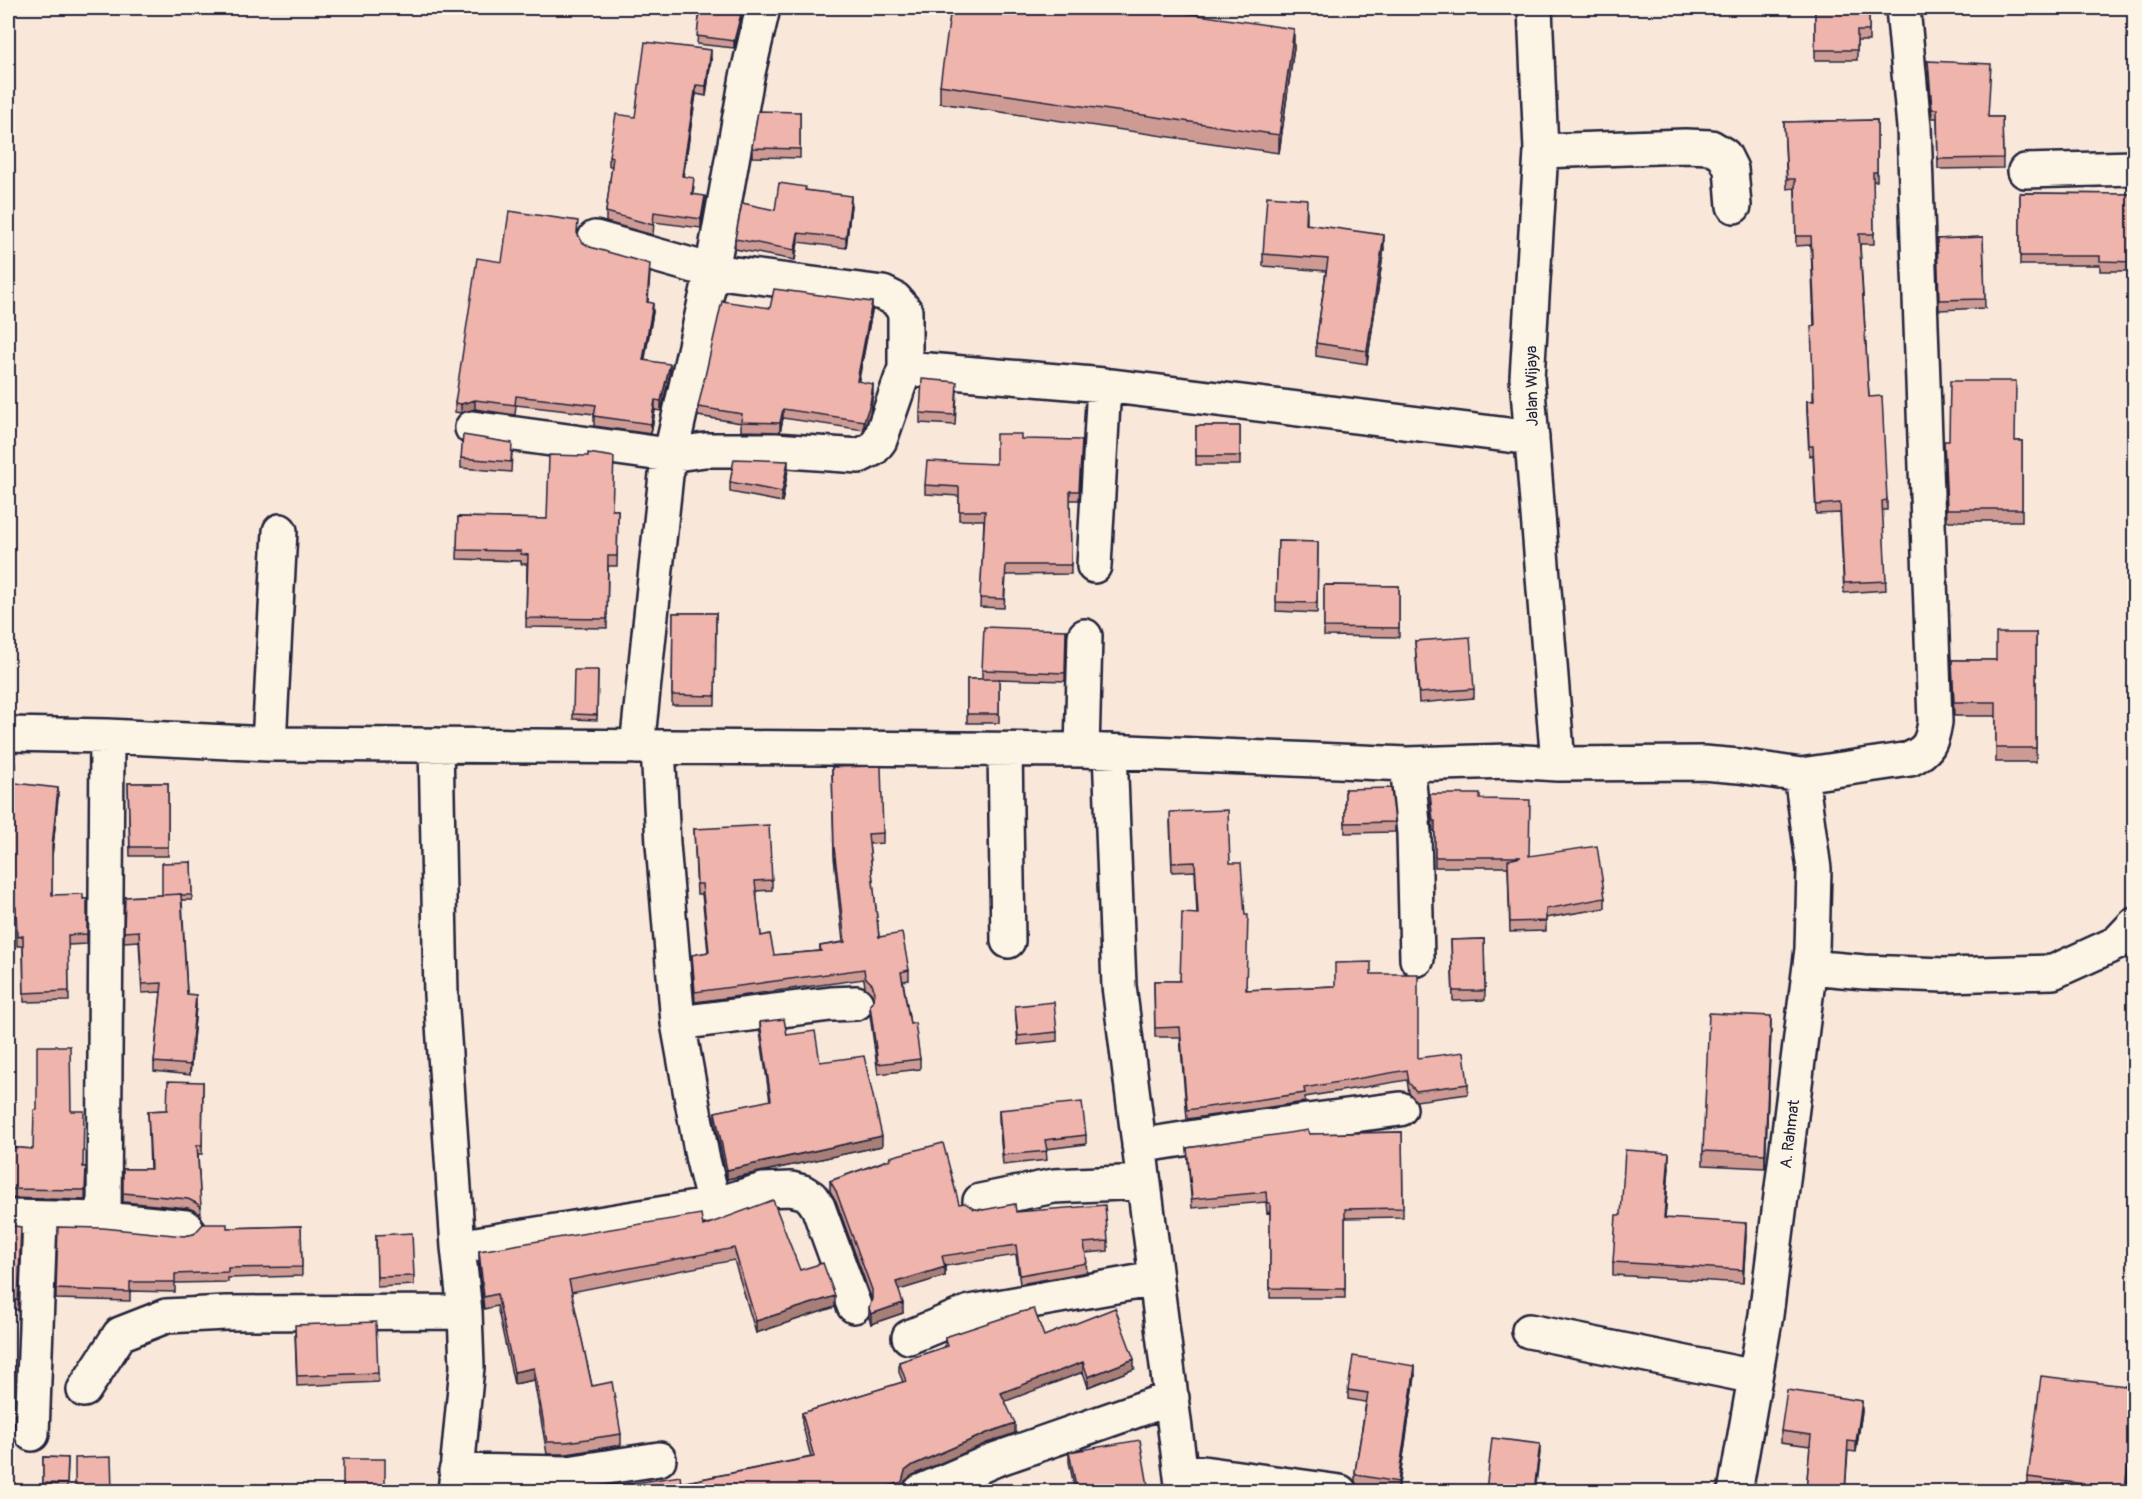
<svg xmlns="http://www.w3.org/2000/svg" width="2142" height="1499" font-family="Pangolin,sans-serif">
	<style>
		.lines { fill: none; stroke-linecap: round; stroke-linejoin: round }
		.street-casing { stroke: #22223b; stroke-width: 38 }
		.street { stroke: #fcf5e5; stroke-width: 33 }
		.wall { fill: #ce9b94; stroke: #22223b; stroke-width: 1.5 }
		.shaded-wall { fill: #a77e78; stroke: #22223b; stroke-width: 1.5 }
		.building { fill: #efb4ac; stroke: #22223b; stroke-width: 1.5 }
		.labels { text-anchor: middle; stroke-width: 5; stroke-linejoin: round; paint-order: stroke }
		.street-label { font-size: 16px; fill: #22223b; stroke: #fcf5e5 }
	</style>
	<rect width="100%" height="100%" fill="#f9e8da"/>
	<filter id="ink" filterUnits="userSpaceOnUse"><feTurbulence type="fractalNoise" baseFrequency=".0167" numOctaves="2"/><feDisplacementMap in="SourceGraphic" scale="12" xChannelSelector="R" yChannelSelector="G"/><feConvolveMatrix kernelMatrix="1 2 1 2 8 2 1 2 1" color-interpolation-filters="sRGB"/></filter>
	<g filter="url(#ink)">
		<g class="lines">
			<defs>
				<path id="street" d="M1535,8L1541,151L1527,378L1558,764
					M1541,151L1685,146L1711,147L1724,155L1731,169L1734,206
					M2025,171L2134,168
					M595,238L712,271L883,293L895,299L905,311V368L1104,385L1532,438
					M472,428L669,455L705,450H775L859,456L873,449L880,440L905,368
					M1094,566L1104,385
					M8,734L107,736L269,744L1082,750L1407,764L1510,761L1558,764L1703,763L1739,766L1801,775L1910,759C1929,750 1932,742 1935,722L1914,127L1903,8
					M269,744L280,531
					M436,745L441,995L458,1247L465,1312L467,1367L455,1492
					M637,747L666,475L712,271L747,77L763,8
					M658,747L663,844L678,1023L702,1156L714,1205
					M1005,750L1008,941
					M1082,750L1085,636
					M1110,751L1119,986L1183,1492
					M1407,764L1414,833L1417,959
					M1810,967L1864,972L1944,975L2053,972L2117,943L2134,925
					M678,1023L831,1004L856,1003
					M1139,1146L1246,1129L1400,1109
					M980,1201L1054,1186L1144,1182
					M8,1217L104,1219L186,1227
					M104,1219L107,736
					M458,1247L714,1205L763,1190L791,1189L803,1192L811,1197L818,1207L854,1306
					M1529,1331L1755,1377
					M909,1337L970,1312L1155,1279
					M84,1390L120,1334L166,1316L226,1313L465,1312
					M32,1434L40,1219
					M1181,1470L1340,1492
					M456,1471L568,1473L659,1459
					M920,1492L994,1460L1172,1398
					M1735,1492L1766,1315L1812,949L1814,869L1801,775"/>
			</defs>
			<use href="#street" class="street-casing"/>
			<use href="#street" class="street"/>
		</g>
		<path class="wall" d="M700,8H727L726,12L741,21L734,48L697,44Z
			M1815,8H1869V41H1857V60H1815Z
			M1294,47L1279,153L940,103V85Z
			M711,60L706,96L696,94L683,176L694,187L693,194L705,206L701,228L654,222L653,235L606,222V212L612,166H609V156Z
			M1928,61L1989,117H2002L2003,168L1938,169L1937,118H1932Z
			M800,112V158L752,157V148Z
			M1877,120V181H1873L1874,244H1860L1869,397L1887,500V510H1882L1886,590L1844,593L1840,513L1816,514L1813,455L1809,456L1807,411V401H1813L1814,325L1811,245L1796,246L1795,188L1787,189L1784,122Z
			M806,190L851,205L846,248L798,242L795,260L735,249V239L775,210Z
			M2020,193L2134,194V271H2100V265H2020Z
			M1307,212V225L1384,248L1367,364L1316,356V343L1326,271L1263,266V254Z
			M578,230V234L582,242L590,247L650,273L648,302L653,312L644,361L670,374L661,411L655,410L651,434L594,426V414L516,405L515,415L475,409L461,413L455,412V403L502,262Z
			M1983,237L1985,308L1939,310L1937,239Z
			M770,308L872,311L858,381L873,393L870,413L864,430L783,418L780,432L741,431V423L698,416V407Z
			M957,391L955,425L920,423V413Z
			M1196,426H1240V465H1196Z
			M1021,439L1082,449L1079,500H1070L1071,574L1006,575L1004,608L980,607L984,520H959V496L925,494V485L996,464Z
			M2015,441H2022V521H1947L1944,454Z
			M512,452L511,472L461,468V458Z
			M788,470L782,502L730,492V482Z
			M612,510H618L617,566H608L607,628L526,627L527,564H521V561L457,559L458,517L547,519Z
			M1278,541L1318,542L1317,613L1276,611Z
			M1324,585L1399,586V637L1324,636Z
			M673,613H716L715,705H672Z
			M1066,630L1065,681L999,679V723H967V679H982V670Z
			M2036,633V762H1996V716H1954L1952,660H1996Z
			M1415,641L1474,689V698L1419,703Z
			M598,670L597,720L573,719V714Z
			M8,763L15,783L58,797L52,856V895L83,899H87V944L68,945L69,1001L24,1002L23,946H17L16,916H8Z
			M832,767L883,833V843L869,844L879,937L909,970V980L903,981L910,1024L920,1059V1069L878,1074L870,1015V1005L873,1001V998L872,994L865,987L864,979L695,1002L692,955L708,952L702,894H697L694,829L772,880V890L756,891L761,936L774,955L820,951V946L843,942L834,857Z
			M128,783H168V856H130Z
			M1345,789L1395,822V832L1345,833Z
			M1430,794L1480,799L1529,856L1605,898V908L1546,918V931L1510,932L1508,867H1435V831H1433Z
			M1170,822L1230,863L1247,990L1335,986L1371,974L1418,1058L1468,1084V1094L1416,1101L1409,1093L1407,1080L1305,1097V1102L1187,1119L1180,1037H1155L1154,981H1180L1197,914L1195,871L1172,872Z
			M191,862L192,900H182L187,994L196,1005L190,1075L154,1071V1062L161,992L142,993L139,941L124,942L125,897L162,895Z
			M1484,939L1485,1000L1453,1001L1451,940Z
			M1015,1006L1057,1032V1041L1018,1045Z
			M760,1022L787,1035L820,1062L882,1146L727,1179L715,1122V1112L770,1101L760,1032Z
			M1771,1030L1765,1168L1703,1165V1151Z
			M203,1082L202,1154H198L201,1216L196,1211L188,1208L123,1202V1169H150L148,1111L167,1110Z
			M999,1110L1086,1135V1144L1046,1149L1047,1160L1003,1165L999,1120Z
			M71,1111L83,1167H86L85,1200L8,1198V1147L33,1149Z
			M1402,1132L1403,1217L1345,1218V1298H1270V1212L1267,1213L1266,1202L1192,1208L1187,1148L1309,1134Z
			M890,1157L959,1204L974,1209L1016,1212L1108,1241V1251L1085,1253L1087,1272L1020,1284L1016,1255L945,1266V1276L898,1290L903,1313L871,1324L869,1318V1308L872,1300L836,1201L830,1191V1181L890,1159Z
			M1669,1166L1665,1218L1746,1235L1743,1283L1613,1275V1262Z
			M8,1225L21,1236L18,1310L8,1309Z
			M301,1226L302,1276L228,1278V1282L175,1283V1292L130,1291V1301L56,1299V1289L184,1236L227,1228Z
			M703,1226L800,1270L835,1307L756,1333L734,1260L571,1292L592,1386L621,1434V1445L567,1454H547L534,1380L514,1384L497,1306L484,1309L479,1263V1251Z
			M376,1235L414,1276V1285L377,1287Z
			M295,1334L378,1373V1382L297,1386Z
			M1044,1336L1134,1369L1088,1387L1083,1372L1005,1401L1015,1433L987,1443L913,1475L905,1481L681,1483L811,1457L802,1423V1413L903,1382L899,1372V1362L945,1347V1337Z
			M1415,1376L1398,1491L1357,1485L1355,1481V1472L1366,1402L1348,1399V1390Z
			M2134,1387L2127,1491H2028V1477Z
			M1862,1411L1856,1452L1848,1451L1845,1491H1806L1810,1446L1781,1442V1431Z
			M1069,1452L1149,1491H1075L1069,1462Z
			M43,1457L68,1458L67,1488H43Z"/>
		<path class="shaded-wall" d="M741,14V21L734,48V41Z
			M1294,29V47L1279,153V135Z
			M711,50V60L706,96V86Z
			M696,85V94L682,185V176Z
			M705,196V206L701,228V219Z
			M851,196V205L846,248V238Z
			M798,233V242L795,260V250Z
			M1384,235V248L1367,364V351Z
			M872,302V311L857,390V381Z
			M653,303V312L643,370V360Z
			M670,364V374L661,411V401Z
			M873,384V393L870,413L864,430V421Z
			M475,400V409L461,413V404Z
			M655,400V410L651,434V424Z
			M783,409V418L780,432V423Z
			M788,461V470L782,502V492Z
			M58,788V797L52,856V847Z
			M196,995V1005L190,1075V1065Z
			M1771,1016V1030L1765,1168V1154Z
			M882,1136V1146L727,1179V1170Z
			M1669,1153V1166L1664,1230V1218Z
			M1746,1223V1235L1743,1283V1270Z
			M945,1267V1276L896,1291V1282Z
			M835,1296V1307L756,1333V1321Z
			M903,1303V1313L871,1324V1314Z
			M1134,1359V1369L1088,1387V1377Z
			M1083,1362V1372L1001,1403V1393Z
			M1415,1366V1376L1398,1491V1482Z
			M534,1368V1380L514,1384V1372Z
			M1862,1401V1411L1856,1452V1442Z
			M2134,1412V1426L2127,1491H2125Z
			M1015,1423V1433L987,1443L913,1475L905,1481L902,1491H874L905,1471L913,1465L987,1433Z
			M1540,1444V1453L1535,1491H1534Z"/>
		<path class="building" d="M700,8H726L725,12L741,14L734,41L697,36Z
			M951,8H1151L1294,29L1279,135L940,85Z
			M1815,8H1869V31H1857V50H1815Z
			M645,42L711,50L706,86L696,85L682,176L694,178L692,194L705,196L701,219L654,212L653,225L606,212L613,157L609,156L616,114L635,117Z
			M1928,61L1991,64L1988,117H2002L2003,158L1938,159L1937,109H1932Z
			M758,111L800,112V149L752,148Z
			M1877,120V172H1873L1874,234H1859L1869,397L1882,396L1887,500L1882,501L1886,581L1844,583L1840,503L1816,505L1813,446H1809L1807,401H1814L1811,326L1815,325L1811,236H1796L1795,179H1787L1784,122Z
			M779,183L806,187L805,190L851,196L846,238L798,233L795,250L735,239L742,203L775,210Z
			M2020,193L2134,194V262L2100,261V256H2020Z
			M1267,196L1307,199L1306,224L1384,235L1367,351L1316,343L1328,259L1263,254Z
			M509,211L578,221L577,233L582,242L590,247L650,264L647,302L653,303L643,360L670,364L661,401L655,400L651,424L594,416L596,405L516,396L515,405L475,400L461,404L455,403L477,258L502,262Z
			M1983,237L1985,299L1939,300L1937,239Z
			M774,289L872,302L857,381L873,384L870,404L864,421L783,409L780,423L741,422L742,414L698,407L722,301L770,308Z
			M922,379L957,382L955,415L920,413Z
			M1950,381H2016L2015,441H2022V509H1947L1944,441H1949Z
			M1196,426H1240V456H1196Z
			M996,434H1021V439L1082,440L1079,491H1070L1071,565H1006L1004,599L980,598L985,511H959V487L925,485L927,461L996,464Z
			M463,435L512,443L511,462L461,458Z
			M588,453L614,457L612,510H618L617,556H608L607,619L526,618L528,555L521,554V551L457,550L458,517L547,519L549,455L588,456Z
			M734,459L788,461L782,492L730,482Z
			M1278,541L1318,542L1317,603L1276,602Z
			M1324,585L1399,586V628L1324,627Z
			M673,613H716L715,696L672,695Z
			M984,627L1066,630L1065,673L982,670Z
			M1996,633H2036V748H1996V702H1954L1952,660H1996Z
			M1470,637L1474,689L1419,693L1415,641Z
			M574,670H598L597,715L573,714Z
			M967,679H999V714H967Z
			M8,763H15V783L58,788L52,847V895L83,894V899H87V934L68,935L69,991L24,993L23,936L17,937L16,907H8Z
			M881,766L883,833L868,834L879,937L902,933L909,970L901,972L910,1024L915,1023L920,1059L878,1064L870,1005L873,1001L875,992L872,984L865,977L864,969L695,992L692,955L709,952L702,884H697L694,829L769,825L772,880L755,881L761,936L770,934L774,955L821,951L820,946L845,942L834,847L832,767Z
			M128,783H168V847H130Z
			M1391,788L1395,822L1345,823V789Z
			M1430,794H1480V799L1530,800L1529,856L1597,846L1605,898L1546,909V921L1510,922L1508,860L1521,857H1435V821H1433Z
			M1228,810L1230,863H1241L1245,915H1248L1246,990L1335,986V963L1371,962V974H1418V1058L1464,1052L1468,1084L1416,1091L1409,1083L1407,1070L1304,1088L1305,1093L1187,1110L1180,1027L1155,1028L1154,981H1180L1182,913L1198,914L1195,862L1172,863L1170,812Z
			M191,862L192,895H181V894L162,895V863Z
			M181,894L187,994L196,995L190,1065L154,1062L162,983L142,984L139,931L124,932L125,897Z
			M1484,939L1485,991H1453L1451,940Z
			M1054,1002L1057,1032L1018,1036L1015,1006Z
			M1709,1013L1771,1016L1765,1154L1703,1151Z
			M784,1019L787,1035L815,1031L820,1062L864,1056L882,1136L727,1170L715,1112L771,1100L760,1022Z
			M37,1046H70L71,1111H84L83,1167H86L85,1190L8,1189V1147L33,1149L34,1110H37Z
			M168,1081L203,1082L202,1145H197L201,1207L196,1203L188,1199L123,1193V1169H151L148,1111L167,1110Z
			M1082,1102L1086,1135L1045,1140L1047,1151L1003,1155L999,1110Z
			M1308,1130L1309,1134L1402,1132L1403,1208L1345,1209V1289L1270,1288V1203H1267L1266,1192L1192,1199L1187,1148Z
			M943,1143L959,1204L965,1203L974,1209L983,1210L1015,1204L1016,1212L1105,1205L1108,1241L1084,1243L1087,1263L1020,1275L1016,1245L942,1256L945,1267L896,1282L903,1303L871,1314L869,1308L872,1299V1290L836,1191L830,1181L891,1159L890,1157Z
			M1625,1150L1669,1153L1664,1218L1746,1223L1743,1270L1613,1262L1616,1215H1621Z
			M773,1200L800,1270L823,1263L835,1296L756,1321L734,1248L569,1280L592,1386L612,1382L621,1434L567,1442H547L534,1368L514,1372L497,1294L484,1297L479,1251L701,1214L703,1226Z
			M203,1224H227V1228L301,1226L302,1267L228,1268V1272L175,1274V1282H130V1292L56,1289L58,1227L103,1228L184,1236L194,1234Z
			M8,1225L21,1227L18,1300H8Z
			M412,1233L414,1276L377,1277L376,1235Z
			M1115,1308L1134,1359L1088,1377L1083,1362L1001,1393L1015,1423L987,1433L913,1465L905,1471L902,1482L874,1491H584L680,1476L681,1483L814,1457L802,1413L906,1381L899,1362L948,1346L945,1337L1021,1312L1034,1309L1044,1336Z
			M376,1322L378,1373L297,1376L295,1325Z
			M1353,1356L1415,1366L1398,1482L1357,1475L1355,1472L1368,1393L1348,1390Z
			M2041,1376L2134,1387V1412L2125,1489L2028,1477Z
			M1787,1390L1862,1401L1856,1442L1848,1441L1845,1491H1806L1811,1435L1781,1431Z
			M1492,1438L1540,1444L1534,1491H1486Z
			M1140,1440L1149,1491H1077L1069,1452Z
			M43,1457L68,1458L67,1484L43,1483Z
			M111,1457L112,1491H75V1458Z
			M343,1459H385V1491H343Z
			M474,1485H485V1491H472Z"/>
	</g>
	<g class="labels">
		<g class="street-label">
			<text transform="translate(1531 386) rotate(-91)" y="6">Jalan Wijaya</text>
			<text transform="translate(1789 1134) rotate(-83)" y="6">A. Rahmat</text>
		</g>
	</g>
	<rect width="2142" height="1499" fill="none" stroke="#fcf5e5" stroke-width="30"/>
	<rect x="15" y="15" width="2112" height="1469" fill="none" stroke="#22223b" stroke-width="2" filter="url(#ink)"/>
</svg>
